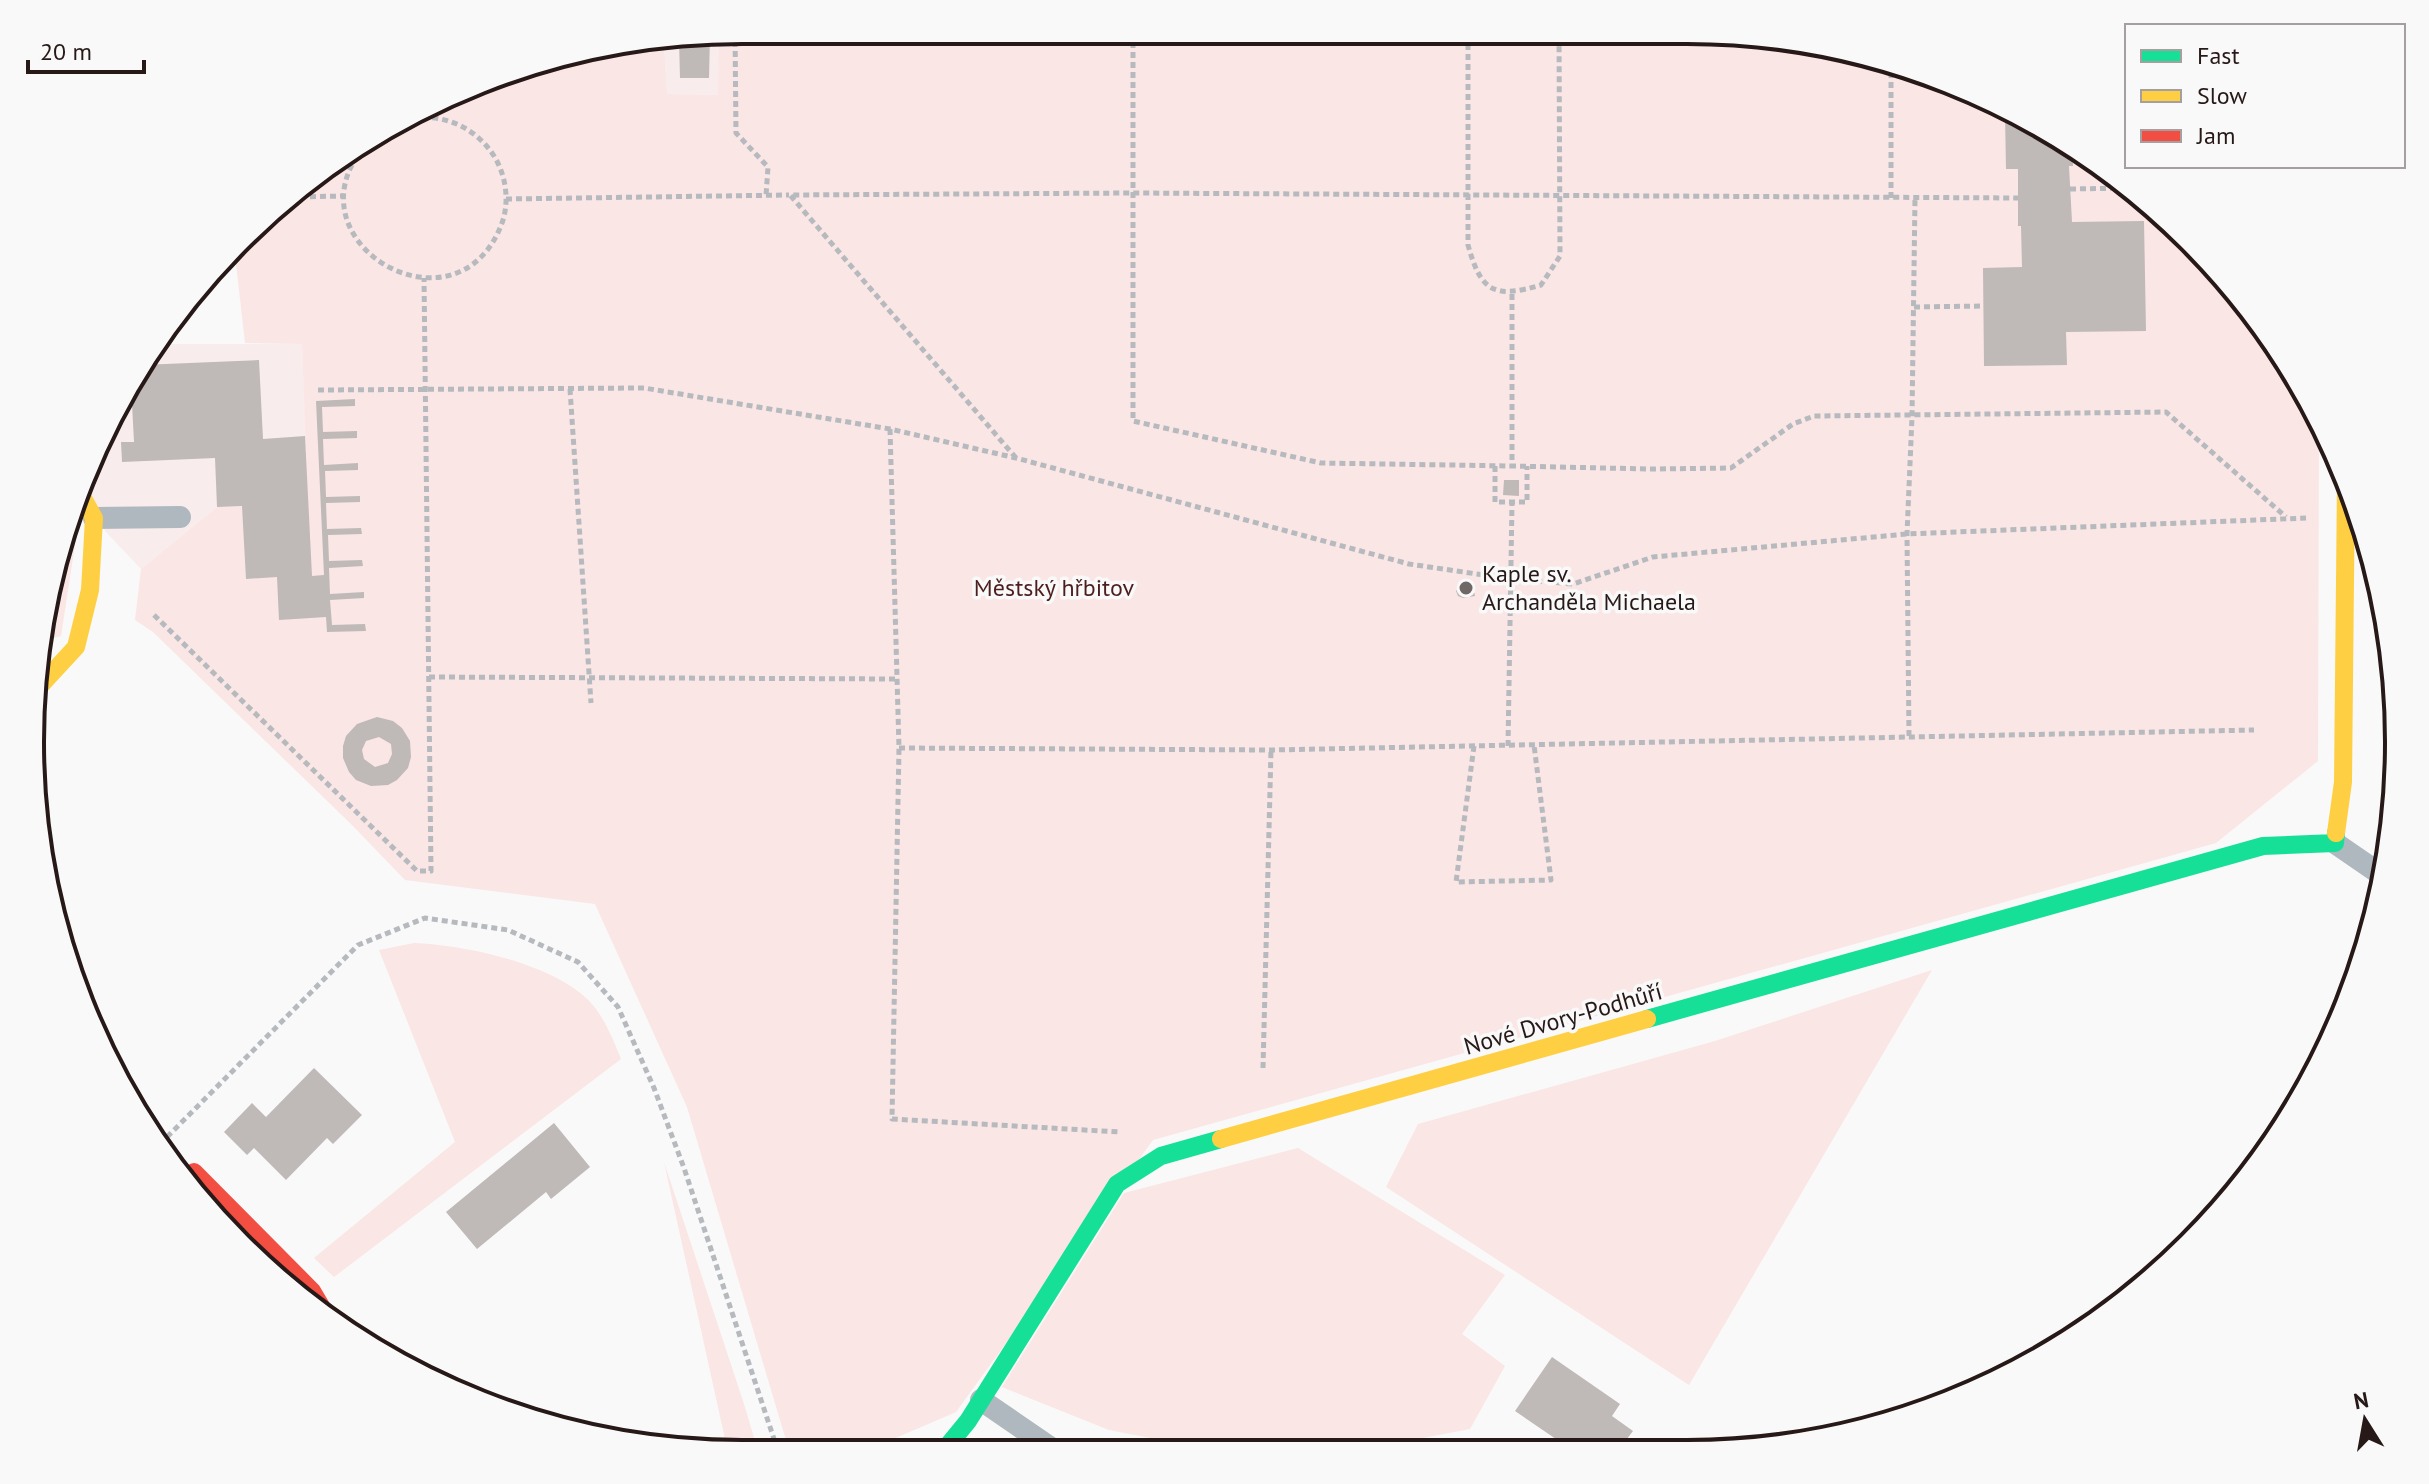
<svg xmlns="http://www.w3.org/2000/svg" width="2429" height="1484" font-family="'PT Sans',sans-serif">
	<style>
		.built { fill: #f8edec }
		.green { fill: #fae6e4 }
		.building { fill: #bfb9b8; fill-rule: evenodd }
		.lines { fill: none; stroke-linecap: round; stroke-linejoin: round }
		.path { stroke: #b6babe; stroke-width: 5; stroke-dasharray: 6 4; stroke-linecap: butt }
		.lane { stroke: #b0b8bf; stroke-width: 22 }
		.fast { stroke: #16e098; stroke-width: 18 }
		.slow { stroke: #ffcf43; stroke-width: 18 }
		.jam { stroke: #f24e42; stroke-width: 18 }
		.poi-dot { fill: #706767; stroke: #f9f9f9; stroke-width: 3 }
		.labels { text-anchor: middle; stroke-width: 7; stroke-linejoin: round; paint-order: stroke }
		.poi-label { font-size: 24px; fill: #271918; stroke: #f9f9f9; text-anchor: start }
		.park-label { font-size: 24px; fill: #4e1e1e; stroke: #f9f9f9 }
		.street-label { font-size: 24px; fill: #271918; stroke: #f9f9f9 }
		.rim { fill: none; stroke: #271918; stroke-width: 4 }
	</style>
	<rect width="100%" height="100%" fill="#f9f9f9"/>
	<path class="built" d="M719,34V95L667,94L664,43Z
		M152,344H302L309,507H217L141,569L105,531L85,479Z"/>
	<path class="green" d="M742,30L1779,36L1959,84L2120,177L2222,272L2303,386L2319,419L2318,761L2216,843L1153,1140L956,1412L870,1449H795L785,1437L687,1107L595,904L405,880L352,825L153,632L135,620L141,569L217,507L308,506L302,344L245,343L235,255L309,177L514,68L664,43L667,94L718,95L719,34Z
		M81,506L61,636L47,640L68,514Z
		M414,943C465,945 564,965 596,1009C607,1024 614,1042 621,1059L334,1277L314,1258L455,1142L379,950Z
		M1932,970L1689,1385L1386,1187L1418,1124L1715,1041Z
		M1298,1148L1505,1275L1462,1334L1505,1366L1470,1429L1365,1449L1212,1450L1109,1430L1002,1387L1124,1193Z
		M664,1162L744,1404L757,1448H727Z"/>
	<path class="building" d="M710,35L709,78H680L679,40Z
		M2005,113H2008L2072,149L2073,166H2069L2072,222L2144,221L2146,331L2066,332L2067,365L1984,366L1983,268L2022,267L2021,226H2018V169H2006Z
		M259,360L263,439L305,436L312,576L324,575L316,401L355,399V406L322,407L323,432L357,431V438L323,439L324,465L358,463V470L325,471L326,497L360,496V502L326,503L327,529L361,528L362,534L328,535L329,561L362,560L363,566L329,568L330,594L364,592V598L330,600L332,625L365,624L366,631L327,632L326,617L279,620L277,577L246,579L242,506L217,507L215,458L122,462L121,442H134L131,385L141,365Z
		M1504,480H1519V496L1503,495Z
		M1472,583L1475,596L1463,598L1458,596L1456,591L1461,585Z
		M377,717L393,721L402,728L410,741L411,757L408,768L397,780L388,785L371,786L356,780L349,772L343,758V746L346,736L357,724ZM379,737L391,744L392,754L388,763L375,767L364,759L362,750L366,741Z
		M314,1068L362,1115L333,1144L327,1138L286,1180L254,1148L247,1155L224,1132L252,1103L266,1117Z
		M554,1123L590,1167L551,1199L546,1192L477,1249L446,1212Z
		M1552,1357L1620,1404L1612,1416L1633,1431L1617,1452H1575L1515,1411Z"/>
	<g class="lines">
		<path class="path" d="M735,31L736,133L768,167L766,196
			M1133,32V421L1321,463L1512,466
			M1468,34V245C1481,292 1494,299 1541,285L1560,256L1559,35
			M363,148C286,244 458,342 502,223C510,201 506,173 492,153C476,130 448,115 419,118
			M2070,189L2132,188
			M290,197L345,196
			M1891,198V66
			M506,199L789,195
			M1512,294V466L1650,469L1731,468L1793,424L1814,416L2166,412L2286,517
			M1914,307L1983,306
			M570,389L591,703
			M318,390L644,388L890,429L1016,458L1409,564L1511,579L1573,584L1653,557L1907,534L2306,518
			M890,429L899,748L892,1119L1120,1132
			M1016,458L790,195L1132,193L2018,198
			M1495,466V502H1527V466
			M154,615L417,871H431L424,278
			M429,677L897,679
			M1909,736L1907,534L1912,417L1915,198
			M1474,746L1456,882L1551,880L1534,745
			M1508,746L1512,503
			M899,748L1271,750L2254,730
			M1263,1068L1271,750
			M167,1137L358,945L425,918L508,930L578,962L618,1007L654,1088L684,1168L777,1448"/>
		<path class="lane" d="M94,518L180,517
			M2335,843L2383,876
			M981,1400L1054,1450"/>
		<path class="fast" d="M1647,1019L2263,846L2335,843L2336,833
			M945,1449L968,1421L1117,1184L1161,1156L1221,1139"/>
		<path class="slow" d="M39,687L76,647L90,590L94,518L79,491
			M2336,833L2343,782L2346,480
			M1221,1139L1647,1019"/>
		<path class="jam" d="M194,1172L312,1291L328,1318"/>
	</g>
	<circle class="poi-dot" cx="1466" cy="588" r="8"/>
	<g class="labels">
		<g class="poi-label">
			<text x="1482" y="582">Kaple sv.<tspan x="1482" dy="28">Archanděla Michaela</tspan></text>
		</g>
		<g class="park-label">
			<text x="1054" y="596">Městský hřbitov</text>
		</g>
		<g class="street-label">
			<text transform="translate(1563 1019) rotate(-16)" y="8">Nové Dvory-Podhůří</text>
		</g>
	</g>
	<path d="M0 0H2429V1484H0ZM742 44H1687A698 698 0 0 1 2385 742V742A698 698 0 0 1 1687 1440H742A698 698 0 0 1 44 742V742A698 698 0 0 1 742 44Z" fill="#f9f9f9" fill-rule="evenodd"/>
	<path class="rim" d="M742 44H1687A698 698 0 0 1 2385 742V742A698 698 0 0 1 1687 1440H742A698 698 0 0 1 44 742V742A698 698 0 0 1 742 44Z"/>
	<rect x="2125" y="24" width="280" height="144" fill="#f9f9f9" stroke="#a59f9f" stroke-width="2"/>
	<rect x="2141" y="50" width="40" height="12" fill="#16e098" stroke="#a59f9f" stroke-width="2"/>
	<text x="2197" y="64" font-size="24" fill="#271918">Fast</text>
	<rect x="2141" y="90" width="40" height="12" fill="#ffcf43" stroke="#a59f9f" stroke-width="2"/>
	<text x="2197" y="104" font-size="24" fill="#271918">Slow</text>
	<rect x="2141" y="130" width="40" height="12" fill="#f24e42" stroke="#a59f9f" stroke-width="2"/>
	<text x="2197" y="144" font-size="24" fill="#271918">Jam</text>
	<g transform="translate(2365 1420) rotate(349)" stroke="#f9f9f9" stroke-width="6" paint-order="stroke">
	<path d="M0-6L14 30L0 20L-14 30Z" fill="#271918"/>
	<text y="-12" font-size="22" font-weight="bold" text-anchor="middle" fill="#271918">N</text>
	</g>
	<path d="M28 60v12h116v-12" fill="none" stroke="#271918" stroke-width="4"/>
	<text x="40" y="60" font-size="24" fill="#271918" stroke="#f9f9f9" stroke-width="6" paint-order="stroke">20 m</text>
</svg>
